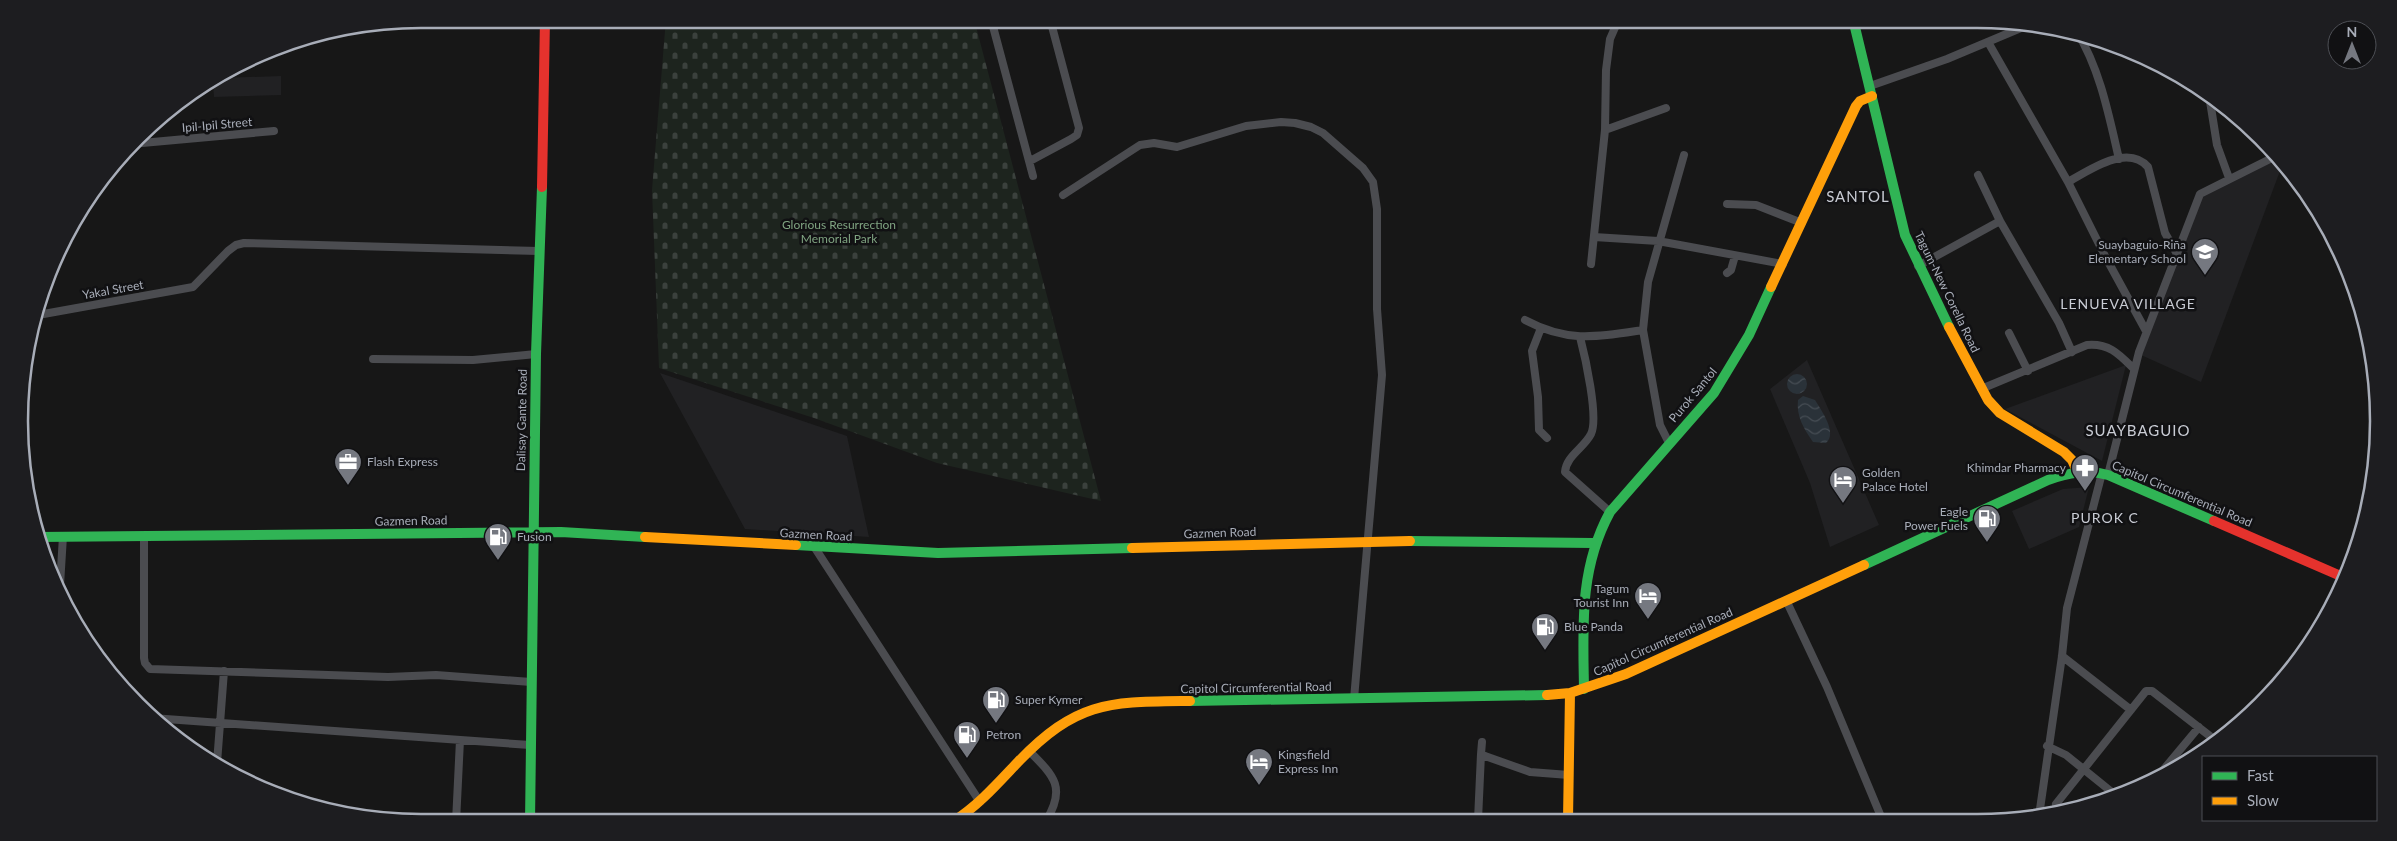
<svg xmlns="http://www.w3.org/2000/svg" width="2397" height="841" font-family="Lato,sans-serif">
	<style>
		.built { fill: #212123 }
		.cemetery { fill: url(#cemetery-stones) }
		.water { fill: url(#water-waves) }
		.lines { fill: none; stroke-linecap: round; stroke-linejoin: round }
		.street { stroke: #4b4c50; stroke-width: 8 }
		.fast { stroke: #30b455; stroke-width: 10 }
		.slow { stroke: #ff9f0a; stroke-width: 10 }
		.jam { stroke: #e5322d; stroke-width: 10 }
		.labels { text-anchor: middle; stroke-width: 5; stroke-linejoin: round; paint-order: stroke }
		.street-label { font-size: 12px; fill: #a8adb8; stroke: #111113 }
		.park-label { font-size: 12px; fill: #7fa381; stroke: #111113 }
		.poi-label { font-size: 12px; fill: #a8adb8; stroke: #111113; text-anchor: start }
		.neighbourhood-label { font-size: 14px; letter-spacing: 1px; fill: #c9ccd4; stroke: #111113 }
		.quarter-label { font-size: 15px; letter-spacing: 1px; fill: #c9ccd4; stroke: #111113 }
		.rim { fill: none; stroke: #a8adb8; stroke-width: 2.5 }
	</style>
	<defs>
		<pattern id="cemetery-stones" width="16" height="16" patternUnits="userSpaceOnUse" patternTransform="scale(1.25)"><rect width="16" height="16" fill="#1d241e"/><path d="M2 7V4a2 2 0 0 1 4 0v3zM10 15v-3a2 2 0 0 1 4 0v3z" fill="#3b413d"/></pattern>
		<pattern id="water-waves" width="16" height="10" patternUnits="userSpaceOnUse" patternTransform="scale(1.25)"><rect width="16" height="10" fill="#2a3239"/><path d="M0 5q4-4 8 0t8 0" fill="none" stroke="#464d54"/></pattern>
	</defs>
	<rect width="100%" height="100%" fill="#171717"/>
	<path class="built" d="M281,76V95L214,97L213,83L221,78Z
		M2280,158L2283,163L2201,382L2141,355L2199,198L2215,188Z
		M1807,360L1879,525L1830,547L1810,483L1770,389Z
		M2126,365L2102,461L2005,409Z
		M660,373L847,436L869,537L745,529Z
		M2089,487L2079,527L2029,549L2012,511L2063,489Z"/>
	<path class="cemetery" d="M666,19H974L1101,501L937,463L814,418L659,368L652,190Z"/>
	<path class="water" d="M1787 384a10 10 0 1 1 20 0a10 10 0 1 1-20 0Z
		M1803,396L1815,400C1821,410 1838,433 1826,443L1813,442C1804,429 1796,416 1798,400Z"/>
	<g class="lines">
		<path class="street" d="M991,19L1033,176
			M2077,32C2100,69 2109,116 2119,159
			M1988,42L2068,182C2088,171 2127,143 2148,167L2165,233L2177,254
			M1870,86L1947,59L2028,25
			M2209,95L2217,145L2229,178
			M1605,130L1666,108
			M131,144L274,131
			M1030,161L1071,139L1077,135L1079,128L1050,19
			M1978,175L2000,221L2059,323L2072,352
			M2068,182L2105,256L2146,331
			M1063,195L1140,145L1154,143L1177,147L1246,126L1281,122L1295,123L1311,127L1323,133L1363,168L1373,182L1377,209V309L1382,375L1354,699
			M1727,204L1756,205L1802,223
			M1594,237L1658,241L1783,264
			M1591,264L1605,130L1606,70L1610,39L1617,23L1624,19
			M1918,266L2000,221
			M1727,273L1731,270L1735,256
			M38,315L193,287L228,251L236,245L244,243L539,251
			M1525,320C1568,343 1597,337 1643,330
			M1541,328L1532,351L1538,397L1539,430L1547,438
			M2009,333L2028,371
			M1580,337C1585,356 1599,418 1591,434C1584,448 1566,456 1565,472L1610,512
			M373,359L473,360L536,354
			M1981,389L2087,345C2109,343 2119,354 2134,369
			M1669,443L1660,425L1643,330L1648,282L1684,155
			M2108,475L2139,352L2200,194L2278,155
			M144,536V658L145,663L150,669L388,677L436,675L531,682
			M815,548L980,802
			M60,585L63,536
			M1786,600L1827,687L1882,819
			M2062,656L2131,710
			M152,718L530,745
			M1482,742L1481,754L1485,756L1530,772L1569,775
			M2047,746L2066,755L2113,793
			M1029,751C1053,775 1067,787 1046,821
			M217,763L224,671
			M2154,781L2199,727
			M2056,804L2146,691H2152L2215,740
			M2039,816L2062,656L2067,608L2102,473
			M1478,820L1481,754
			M456,822L460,740"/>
		<path class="fast" d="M1853,19L1905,235L1949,327
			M38,537L561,532L645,537
			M1410,541L1593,543
			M796,545L938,553L1132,548
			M1864,565L2048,480C2068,473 2087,469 2108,475L2214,521
			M1584,689C1583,626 1579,569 1610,512L1714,393L1749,335L1771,287
			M1190,701L1547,695
			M530,822L536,354L542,187"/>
		<path class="slow" d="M1771,287L1856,106L1860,101L1872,96
			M1949,327L1988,400L2000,413L2064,452L2072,460L2077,471
			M645,537L796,545
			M1132,548L1410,541
			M1547,695L1570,693L1626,674L1864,565
			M1568,820L1570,693
			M954,821C979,805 998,783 1018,762C1078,700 1109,702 1190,701"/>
		<path class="jam" d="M542,187L545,19
			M2214,521L2343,577"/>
	</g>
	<defs>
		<symbol id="school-pin" viewBox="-11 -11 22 30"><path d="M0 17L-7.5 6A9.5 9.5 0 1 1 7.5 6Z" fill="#757880" stroke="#111113"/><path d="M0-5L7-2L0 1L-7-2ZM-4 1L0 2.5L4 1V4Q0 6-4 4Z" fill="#fff"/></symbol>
		<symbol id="office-pin" viewBox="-11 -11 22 30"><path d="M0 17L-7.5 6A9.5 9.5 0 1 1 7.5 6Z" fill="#757880" stroke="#111113"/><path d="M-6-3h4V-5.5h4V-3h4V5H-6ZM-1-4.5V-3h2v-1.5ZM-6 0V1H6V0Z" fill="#fff"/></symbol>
		<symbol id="pharmacy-pin" viewBox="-11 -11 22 30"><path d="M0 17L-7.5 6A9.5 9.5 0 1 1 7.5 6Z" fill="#757880" stroke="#111113"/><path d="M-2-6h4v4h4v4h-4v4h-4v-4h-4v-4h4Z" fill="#fff"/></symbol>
		<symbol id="hotel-pin" viewBox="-11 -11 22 30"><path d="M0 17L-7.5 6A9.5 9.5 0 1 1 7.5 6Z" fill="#757880" stroke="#111113"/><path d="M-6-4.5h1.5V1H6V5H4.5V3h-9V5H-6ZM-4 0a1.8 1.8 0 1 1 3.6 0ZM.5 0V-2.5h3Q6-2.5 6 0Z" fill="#fff"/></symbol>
		<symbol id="fuel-pin" viewBox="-11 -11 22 30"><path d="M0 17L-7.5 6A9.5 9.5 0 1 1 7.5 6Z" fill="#757880" stroke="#111113"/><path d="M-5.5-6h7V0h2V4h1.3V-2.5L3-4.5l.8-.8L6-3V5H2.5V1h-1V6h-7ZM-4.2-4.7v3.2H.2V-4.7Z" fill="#fff"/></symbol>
	</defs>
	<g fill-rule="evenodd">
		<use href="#school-pin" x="2189" y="236" width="32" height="43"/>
		<use href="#office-pin" x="332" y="446" width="32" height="43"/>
		<use href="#pharmacy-pin" x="2069" y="452" width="32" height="43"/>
		<use href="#hotel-pin" x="1827" y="464" width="32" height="43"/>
		<use href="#fuel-pin" x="1971" y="503" width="32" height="43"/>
		<use href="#fuel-pin" x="482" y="521" width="32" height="43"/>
		<use href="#hotel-pin" x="1632" y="580" width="32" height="43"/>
		<use href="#fuel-pin" x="1529" y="611" width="32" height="43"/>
		<use href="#fuel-pin" x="980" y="684" width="32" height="43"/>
		<use href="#fuel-pin" x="951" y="719" width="32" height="43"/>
		<use href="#hotel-pin" x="1243" y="746" width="32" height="43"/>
	</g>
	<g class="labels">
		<g class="street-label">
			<text transform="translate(217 125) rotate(-5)" y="4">Ipil-Ipil Street</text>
			<text transform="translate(113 290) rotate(-10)" y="4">Yakal Street</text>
			<text transform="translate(1947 292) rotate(64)" y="4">Tagum-New Corella Road</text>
			<text transform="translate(1693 395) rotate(-50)" y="4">Purok Santol</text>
			<text transform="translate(522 420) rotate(-89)" y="4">Dalisay Gante Road</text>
			<text transform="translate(2182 494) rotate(23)" y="4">Capitol Circumferential Road</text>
			<text transform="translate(411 521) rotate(-1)" y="4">Gazmen Road</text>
			<text transform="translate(1220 533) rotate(-2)" y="4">Gazmen Road</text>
			<text transform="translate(816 535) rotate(3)" y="4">Gazmen Road</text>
			<text transform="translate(1663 642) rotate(-24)" y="4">Capitol Circumferential Road</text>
			<text transform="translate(1256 688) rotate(-1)" y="4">Capitol Circumferential Road</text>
		</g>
		<g class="park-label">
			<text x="839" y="229">Glorious Resurrection<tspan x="839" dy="14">Memorial Park</tspan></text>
		</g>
		<g class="poi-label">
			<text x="2186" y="249" text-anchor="end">Suaybaguio-Riña<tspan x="2186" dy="14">Elementary School</tspan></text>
			<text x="367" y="466">Flash Express</text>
			<text x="2066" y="472" text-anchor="end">Khimdar Pharmacy</text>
			<text x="1862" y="477">Golden<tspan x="1862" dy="14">Palace Hotel</tspan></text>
			<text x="1968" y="516" text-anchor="end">Eagle<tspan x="1968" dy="14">Power Fuels</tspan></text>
			<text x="517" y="541">Fusion</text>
			<text x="1629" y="593" text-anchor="end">Tagum<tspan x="1629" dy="14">Tourist Inn</tspan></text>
			<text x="1564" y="631">Blue Panda</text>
			<text x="1015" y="704">Super Kymer</text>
			<text x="986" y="739">Petron</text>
			<text x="1278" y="759">Kingsfield<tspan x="1278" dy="14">Express Inn</tspan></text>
		</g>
		<g class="neighbourhood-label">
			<text x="2128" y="309">LENUEVA VILLAGE</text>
			<text x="2105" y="523">PUROK C</text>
		</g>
		<g class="quarter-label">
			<text x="1858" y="202">SANTOL</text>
			<text x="2138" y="436">SUAYBAGUIO</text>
		</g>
	</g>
	<path d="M0 0H2397V841H0ZM421 28H1977A393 393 0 0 1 2370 421V421A393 393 0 0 1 1977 814H421A393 393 0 0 1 28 421V421A393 393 0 0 1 421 28Z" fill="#1d1d20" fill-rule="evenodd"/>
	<path class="rim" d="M421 28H1977A393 393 0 0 1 2370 421V421A393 393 0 0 1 1977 814H421A393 393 0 0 1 28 421V421A393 393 0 0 1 421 28Z"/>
	<rect x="2202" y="756" width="175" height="65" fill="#111113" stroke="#4d4f55"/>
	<rect x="2212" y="772" width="25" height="8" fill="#30b455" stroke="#4d4f55"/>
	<text x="2247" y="781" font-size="15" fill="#a8adb8">Fast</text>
	<rect x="2212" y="797" width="25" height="8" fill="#ff9f0a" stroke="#4d4f55"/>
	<text x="2247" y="806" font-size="15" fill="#a8adb8">Slow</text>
	<g transform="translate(2352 45)"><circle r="24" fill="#111113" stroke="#4d4f55"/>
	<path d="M0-4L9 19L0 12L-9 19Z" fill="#757880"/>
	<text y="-8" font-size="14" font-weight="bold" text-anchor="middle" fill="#a8adb8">N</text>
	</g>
</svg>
